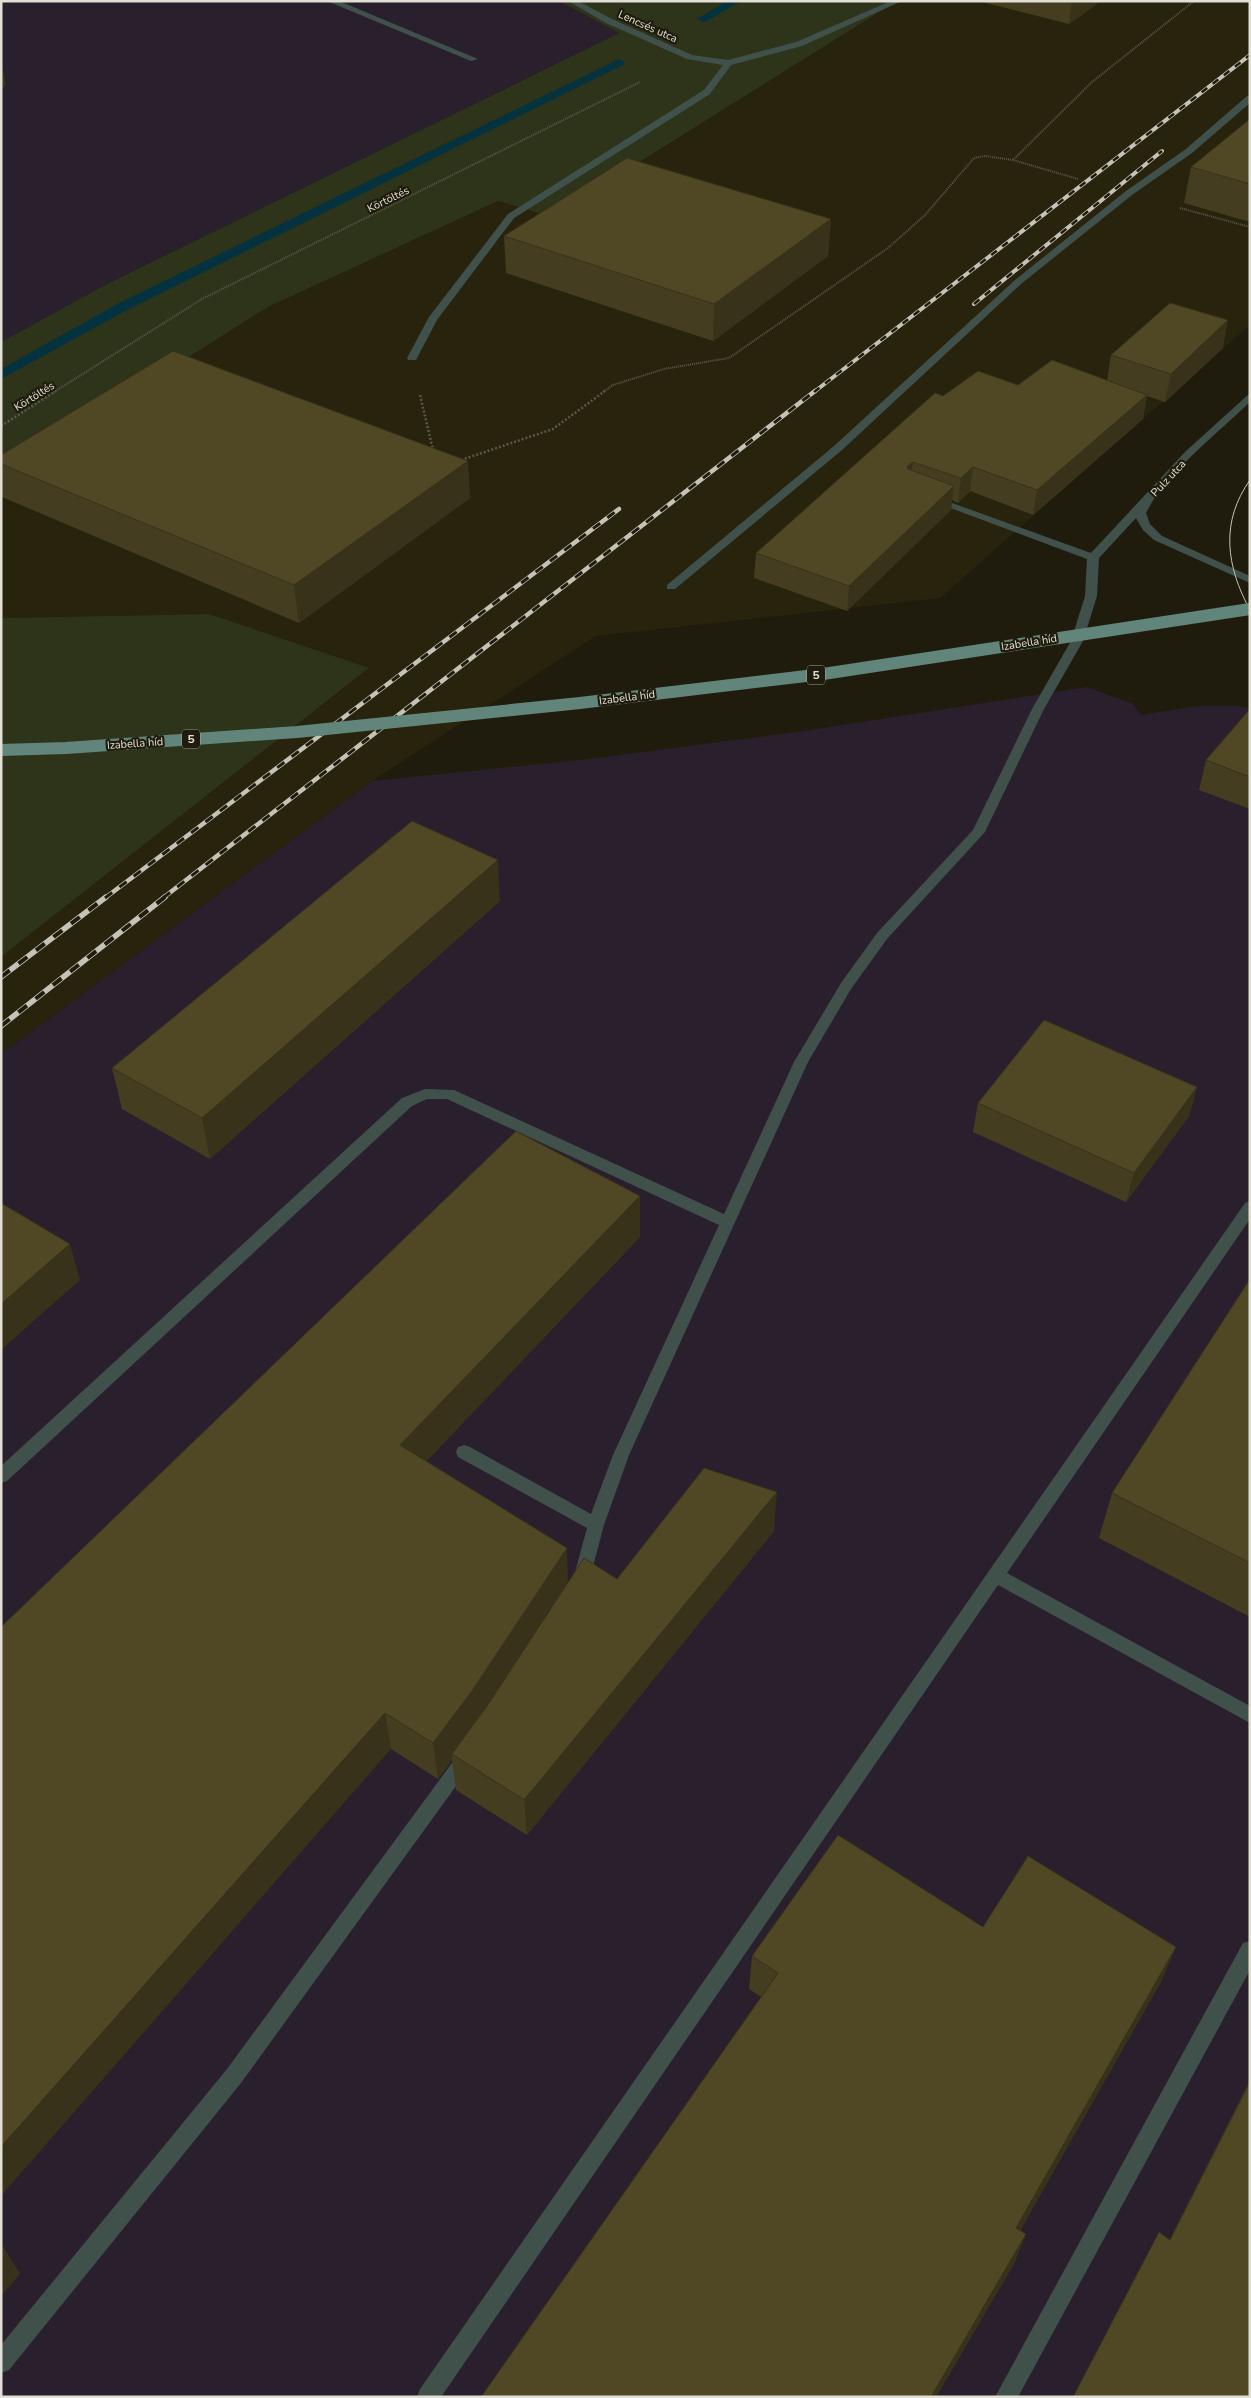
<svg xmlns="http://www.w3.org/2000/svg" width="1251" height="2398" font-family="'Nunito Sans',sans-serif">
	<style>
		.built { fill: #28230d }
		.industrial { fill: #2a1f2c }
		.green { fill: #2d341a }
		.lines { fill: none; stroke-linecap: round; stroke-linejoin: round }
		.stream { fill: #04333f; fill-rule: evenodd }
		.path-far1 { stroke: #5b584a; stroke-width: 2; stroke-dasharray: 1 1; stroke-linecap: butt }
		.path { stroke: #5b584a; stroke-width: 2.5; stroke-dasharray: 2 2; stroke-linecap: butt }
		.minor { fill: #40514c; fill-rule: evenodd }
		.tram { stroke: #c5c2b7; stroke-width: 1 }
		.rail-far2-casing { stroke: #c5c2b7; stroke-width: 4 }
		.rail-far1-casing { stroke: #c5c2b7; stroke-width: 4.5 }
		.rail-casing { stroke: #c5c2b7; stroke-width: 5.5 }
		.rail-far2 { stroke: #201c0d; stroke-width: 2.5; stroke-dasharray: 7; stroke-linecap: butt }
		.rail-far1 { stroke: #201c0d; stroke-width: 3; stroke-dasharray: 9; stroke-linecap: butt }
		.rail { stroke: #201c0d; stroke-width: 4; stroke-dasharray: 11; stroke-linecap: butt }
		.major-bridge { stroke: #61857b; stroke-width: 12 }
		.wall { fill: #453d20 }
		.shaded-wall { fill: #38321a }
		.building { fill: #504725; stroke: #38321a }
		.labels { text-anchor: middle; stroke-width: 4.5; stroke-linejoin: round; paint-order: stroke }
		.far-street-label { font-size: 11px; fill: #e2dfd5; stroke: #201c0d }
		.shield { fill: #201c0d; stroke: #a8a499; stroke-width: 1 }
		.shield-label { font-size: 12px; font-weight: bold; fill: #e2dfd5 }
	</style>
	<rect width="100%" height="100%" fill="#201c0d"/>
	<path class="built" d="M897,1H1250V325L940,598L596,636L372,781L1,1054V957L368,669L209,614L1,618V476L268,307L498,201L553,217Z"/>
	<path class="industrial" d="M1,1H559L619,33L107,284L1,342Z
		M1087,687L1133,704L1141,715L1198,706H1236L1250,708V2397H1V1054L372,781L589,759L804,731Z"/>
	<path class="green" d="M559,1H897L552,217L498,201L268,307L1,476V342L107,284L619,33Z
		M209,614L369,668L1,957V618Z"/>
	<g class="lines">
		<path class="stream" d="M727,1H741L707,21L703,22L697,19Z
			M619,59L623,61L625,63L623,65L129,309L1,379V369L119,303Z"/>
		<path class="path-far1" d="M1078,179L1013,160L1092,82L1194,1
			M1180,208L1250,227
			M54,392L202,299L640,82
			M603,392L613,385L664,369L729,358L888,248L925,215L974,158L985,156L1013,160"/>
		<path class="path" d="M420,395L433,450
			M1,426L56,391
			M461,460L553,429L605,391"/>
		<path class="minor" d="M327,1H339L478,59L471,61Z
			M568,1H578L612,19L692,55L728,60L796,42L891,1H902L802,46L731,65L710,94L514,218L437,320L416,360H408L407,358L429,317L508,214L704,90L723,65L687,59L606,23Z
			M1247,96H1250V103L1192,153L1132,195L1021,284L842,450L675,589H667V585L834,446L1015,280L1126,191L1186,149Z
			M1250,393V402C1219,432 1164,475 1146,513L1150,524L1162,536L1250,576V583L1154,540L1143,530L1136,518L1099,558L1097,596L1083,641L1044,709L985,832L887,939L851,989L808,1062L629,1455L604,1525L588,1585L582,1587L576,1585L573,1580L587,1528L458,1457L456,1452L458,1447L464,1445L470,1447L591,1514L613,1455L719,1225L447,1099H427L412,1106L7,1481L1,1483V1466L402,1098L425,1089L454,1090L724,1214L794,1062L841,983L877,933L973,830L1032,709L1071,641L1085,596L1087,559L929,500L934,497L938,498L1091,553L1185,452Z
			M1250,1201V1219L1007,1573L1250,1706V1723L998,1585L441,2397H417L420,2389L1245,1203Z
			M466,1750L472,1752L475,1758L472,1764L241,2083L9,2370L1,2373V2345L227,2069L460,1752Z
			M1250,1941V1970L1018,2397H995L1243,1943Z"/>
		<path class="tram" d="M1250,480C1220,522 1226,566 1250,610"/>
		<defs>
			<path id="rail-far2" d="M974,304L1162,151
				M814,392L1250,55"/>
			<path id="rail-far1" d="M105,898L619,509
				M163,898L815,391"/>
			<path id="rail" d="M1,977L106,897
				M1,1026L165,897"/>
		</defs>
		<use href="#rail-far2" class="rail-far2-casing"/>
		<use href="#rail-far1" class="rail-far1-casing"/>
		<use href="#rail" class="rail-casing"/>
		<use href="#rail-far2" class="rail-far2"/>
		<use href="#rail-far1" class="rail-far1"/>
		<use href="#rail" class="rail"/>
		<path class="major-bridge" d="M1,750L66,748L297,732L580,703L823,674L1250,609"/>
	</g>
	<path class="wall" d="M986,1H1101L1069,24L986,3Z
		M1250,119V222L1184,203L1191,167Z
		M831,219L828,256L713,341L506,273L504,236Z
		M1223,348L1165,402L1147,396L1143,419L1033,515L970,491L958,503L952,500L951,510L847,611L754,578L756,553L943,396L1018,385L1107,381L1111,355Z
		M1,455L470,498L299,623L2,497Z
		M1250,709V809L1199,790L1206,760Z
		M500,901L210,1159L122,1109L112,1068Z
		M1197,1087L1189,1116L1126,1202L973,1132L978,1103Z
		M640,1237L426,1461L568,1582L617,1579L774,1531L527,1835L456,1790L452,1760L438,1779L391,1749L1,1627Z
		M1250,1279V1617L1099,1538L1112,1493Z
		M983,1927L1162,1980L1020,2230L1015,2262L936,2397H481L761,1997L749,1989L752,1956Z
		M1250,2080V2397L1170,2239Z"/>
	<path class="shaded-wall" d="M1072,1H1101L1069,24Z
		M1,62L6,85L1,90Z
		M831,219L828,256L713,341L714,304Z
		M1228,320L1223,348L1165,402L1171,374Z
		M1147,395L1143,419L1033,515L1037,490Z
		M468,461L470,498L299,623L294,585Z
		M913,462L910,486L907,466Z
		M973,467L970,491L958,503L961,478Z
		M954,486L951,510L847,611L849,586Z
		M498,860L500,901L210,1159L202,1118Z
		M1197,1087L1189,1116L1126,1202L1134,1173Z
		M640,1196V1237L405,1484L400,1445Z
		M70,1244L80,1280L1,1350V1304Z
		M777,1492L774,1531L527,1835L524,1800Z
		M567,1548L568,1586L475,1728L452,1754V1760L438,1779L433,1743Z
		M385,1713L391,1749L1,2196V2147Z
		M1176,1947L1162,1980L1006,2256L1016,2228Z
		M1026,2234L1015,2262L936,2397H931Z
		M3,2246L20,2274L1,2296V2249Z"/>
	<path class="building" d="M1250,119V184L1191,167Z
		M627,158L831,219L714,304L504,236Z
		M1170,303L1228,320L1171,374L1111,355Z
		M173,351L468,461L294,585L1,464V455Z
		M1052,360L1147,395L1037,490L973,467L961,478L913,462L907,466L908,469L954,486L849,586L756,553L935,393L943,396L978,371L1018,385Z
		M1250,709V777L1206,760Z
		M412,821L498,860L202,1118L112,1068Z
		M1044,1020L1197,1087L1134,1173L978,1103Z
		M516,1131L640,1196L400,1445L567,1548L472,1691L433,1743L385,1713L1,2147V1627Z
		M1,1203L70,1244L1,1304Z
		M1250,1279V1563L1112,1493Z
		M704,1468L777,1492L524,1800L452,1754L487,1706L584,1558L617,1579Z
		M838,1835L983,1927L1028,1856L1176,1947L1016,2228L1026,2234L931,2397H481L778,1973L752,1956Z
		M1250,2082V2397H1073L1159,2232L1170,2240Z"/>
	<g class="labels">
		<g class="far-street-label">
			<text transform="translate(648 26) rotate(24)" y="4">Lencsés utca</text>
			<text transform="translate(388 199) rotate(-26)" y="4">Körtöltés</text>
			<text transform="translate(34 396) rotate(-32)" y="4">Körtöltés</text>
			<text transform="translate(1168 478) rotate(-47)" y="4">Pulz utca</text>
			<text transform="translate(1029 642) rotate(-9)" y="4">Izabella híd</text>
			<text transform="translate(627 697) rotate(-7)" y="4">Izabella híd</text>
			<text transform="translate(135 743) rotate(-4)" y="4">Izabella híd</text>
		</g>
		<g class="shield">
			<rect x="807" y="665.5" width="18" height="19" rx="4"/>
			<rect x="182" y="729.5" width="18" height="19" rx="4"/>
		</g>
		<g class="shield-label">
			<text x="816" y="679">5</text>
			<text x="191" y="743">5</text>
		</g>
	</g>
	<rect width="1251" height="2398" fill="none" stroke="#e2dfd5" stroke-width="5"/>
</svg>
